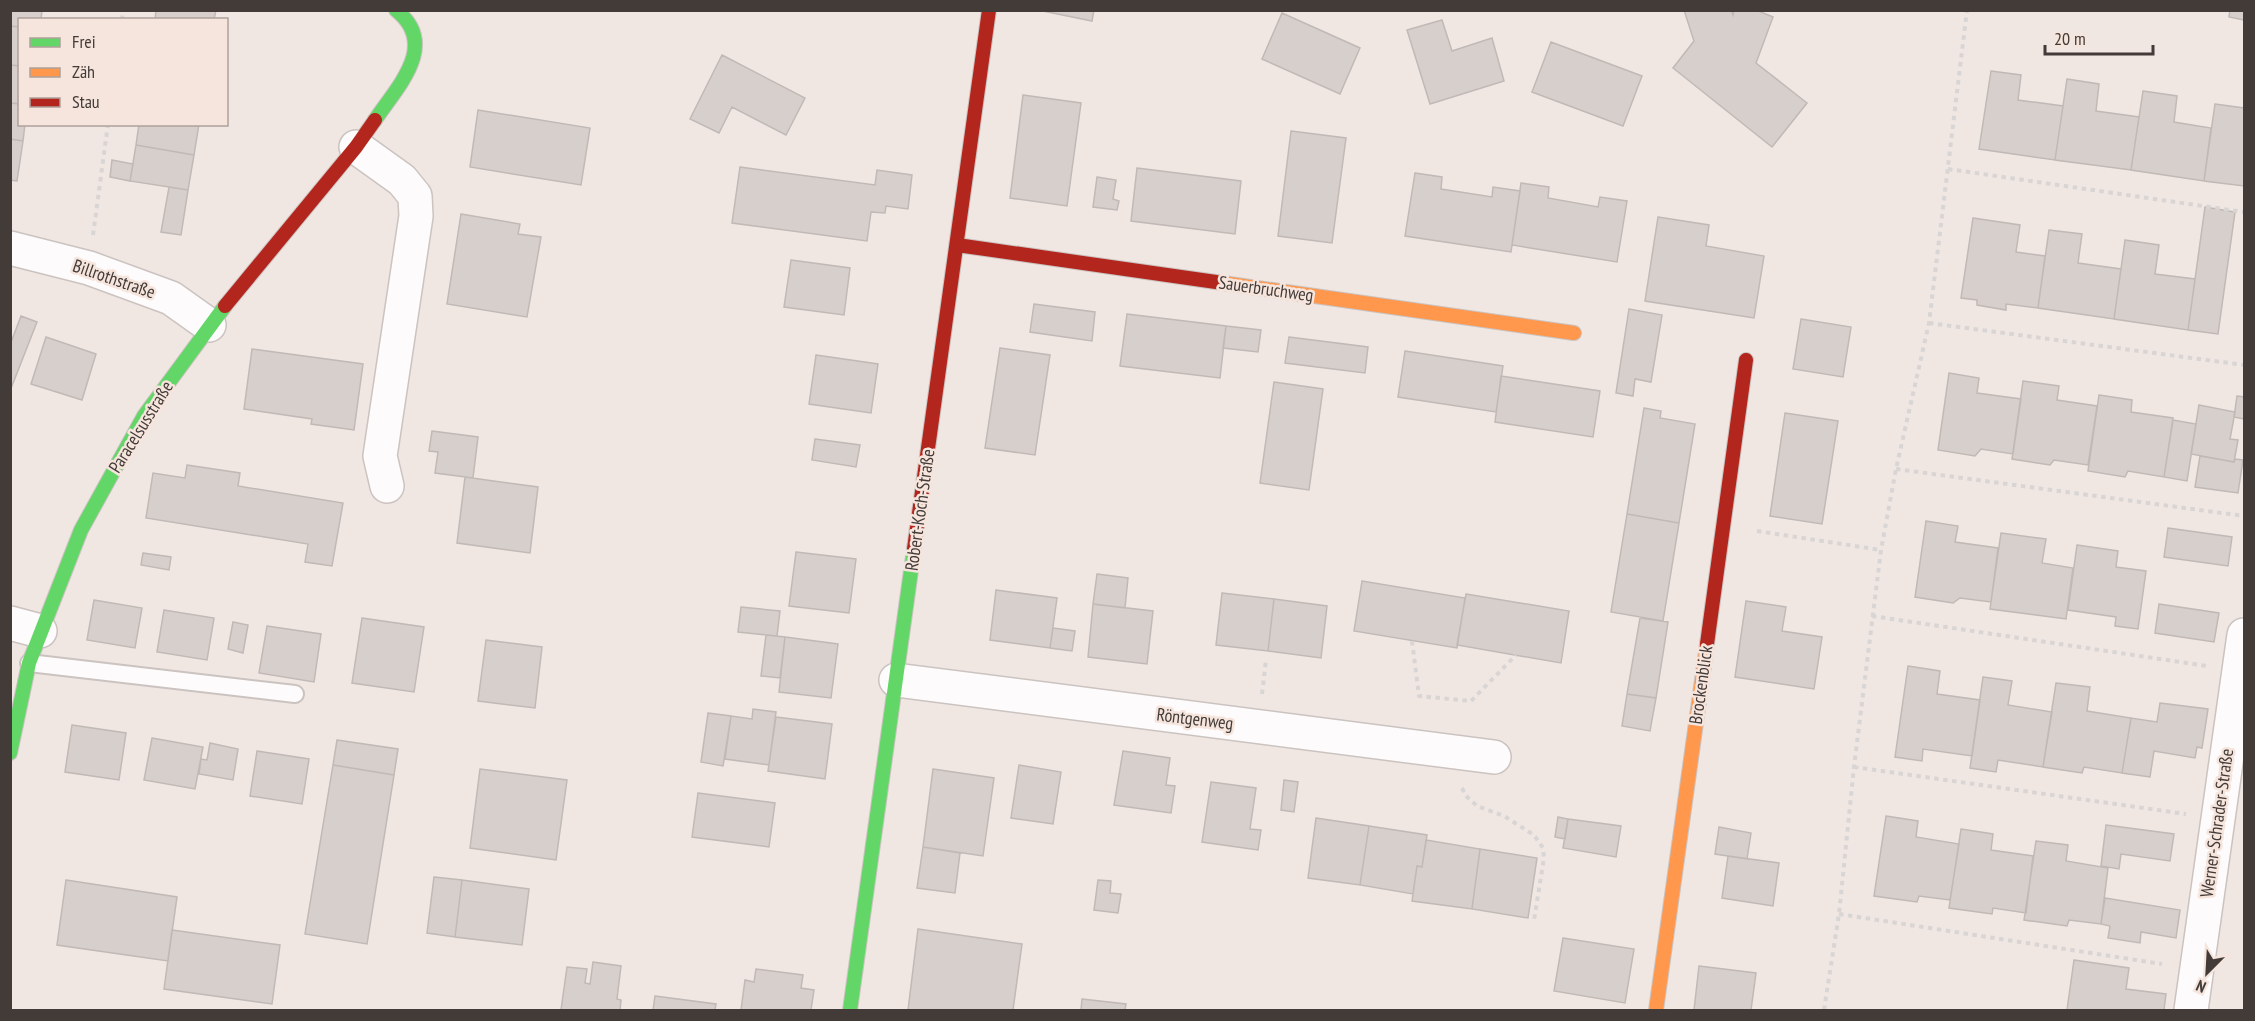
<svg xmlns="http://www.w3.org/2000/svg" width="2255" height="1021" font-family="'PT Sans Narrow',sans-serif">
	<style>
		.building { fill: #d7cfcc; stroke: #c0b9b5; stroke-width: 1.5 }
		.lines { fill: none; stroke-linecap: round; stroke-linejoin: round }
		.lane-casing { stroke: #cbc3c0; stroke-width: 20 }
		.street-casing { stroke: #cbc3c0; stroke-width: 36 }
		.fast-casing { stroke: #cbc3c0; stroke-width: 16 }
		.slow-casing { stroke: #cbc3c0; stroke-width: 16 }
		.jam-casing { stroke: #cbc3c0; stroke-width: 16 }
		.path { stroke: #d8d5d4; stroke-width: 4; stroke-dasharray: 4.5 4.5; stroke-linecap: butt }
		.lane { stroke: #fdfbfb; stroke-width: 16 }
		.street { stroke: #fdfbfb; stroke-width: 33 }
		.fast { stroke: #63d668; stroke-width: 14 }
		.slow { stroke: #ff974d; stroke-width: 14 }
		.jam { stroke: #b3261e; stroke-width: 14 }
		.labels { text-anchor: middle; stroke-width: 5; stroke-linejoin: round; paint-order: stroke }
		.street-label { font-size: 18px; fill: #423b38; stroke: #f6e5dd }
	</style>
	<rect width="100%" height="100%" fill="#f0e7e3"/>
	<path class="building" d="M10,10H42L41,20H20V27L10,26Z
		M156,10H216L214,20H155Z
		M1038,10H1094L1092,21Z
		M1684,10H1731L1733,15L1734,10H1756L1773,17L1756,63L1807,103L1772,147L1673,68L1694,41Z
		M2230,10H2244V20L2229,17Z
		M1282,13L1360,48L1340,94L1262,59Z
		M1442,20L1452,51L1492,38L1504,81L1430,104L1407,30Z
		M10,26L20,27V66L10,65Z
		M1551,42L1642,76L1623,126L1532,92Z
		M722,55L805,98L786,135L732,107L719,133L690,119Z
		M10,65L20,66V104L10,103Z
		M1991,71L2021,75L2018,100L2063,106L2055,160L1979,149Z
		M2067,79L2099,84L2096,111L2139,117L2131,170L2055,160Z
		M2143,91L2177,96L2174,122L2211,128L2204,181L2131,170Z
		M1023,95L1081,103L1067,206L1010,198Z
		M10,103L20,104V124H25L23,141L10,139Z
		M2215,104L2244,108V186L2204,181Z
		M478,110L590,128L581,185L470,167Z
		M139,124H199L194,155L136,145Z
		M1291,131L1346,138L1332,243L1278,236Z
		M10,139L23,141L17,181L10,180Z
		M136,145L194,155L188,190L130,181Z
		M112,160L133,164L130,181L110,177Z
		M740,167L875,185L877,170L912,175L908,209L886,206L885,213L871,212L867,241L732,223Z
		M1137,168L1241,181L1235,234L1131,221Z
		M1415,173L1442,177L1441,189L1492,197L1493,187L1520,191L1511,252L1405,236Z
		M1097,177L1116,180L1113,199L1119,201L1117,210L1093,207Z
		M1521,183L1549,187L1548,198L1598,207L1600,197L1627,201L1617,262L1512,245Z
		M169,187L188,190L181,235L161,232Z
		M2205,207L2235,212L2218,334L2188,330Z
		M461,214L520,224L518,234L541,237L527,317L447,304Z
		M1658,217L1709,225L1706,246L1764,256L1754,318L1645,301Z
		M1973,218L2020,225L2016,252L2045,256L2038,308L2006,304V310L1977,305V300L1961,298Z
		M2049,230L2082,234L2078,263L2121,269L2114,319L2038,308Z
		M2125,240L2159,245L2155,274L2195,279L2188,330L2114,319Z
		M791,260L850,268L844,315L784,307Z
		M1034,304L1095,312L1092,341L1030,332Z
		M1629,309L1662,315L1651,382L1635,379L1633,396L1616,393Z
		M1127,314L1226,326L1220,378L1120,366Z
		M21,316L37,322L10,391V345Z
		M1801,319L1851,327L1843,377L1793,369Z
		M1226,326L1261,330L1258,352L1223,348Z
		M46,337L96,354L82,400L31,384Z
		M1289,337L1368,347L1365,373L1285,363Z
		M1000,348L1050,355L1035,455L985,448Z
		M252,349L363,364L354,430L311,424L312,419L244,409Z
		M1405,351L1503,366L1496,412L1398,397Z
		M816,355L878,364L871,413L809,404Z
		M1949,373L1979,378L1977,393L2021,399L2013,454L1981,449L1975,456L1938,450Z
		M1501,376L1600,391L1593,437L1495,422Z
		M2023,381L2059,386L2057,400L2097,406L2088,465L2054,460L2050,465L2012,459Z
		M1274,382L1323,389L1309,490L1260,483Z
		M2099,395L2132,400L2131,412L2173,418L2164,477L2128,471L2125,477L2088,471Z
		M2237,396L2244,397V419L2234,417Z
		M2199,405L2235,412L2230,439L2238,440L2234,462L2191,454Z
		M1644,408L1661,411L1660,418L1695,424L1679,523L1627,514Z
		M1785,413L1838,421L1822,524L1770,516Z
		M2173,420L2196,424L2187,481L2164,477Z
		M432,431L478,437L473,478L435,473L438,452L429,451Z
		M815,439L860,445L856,467L812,460Z
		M2200,456L2234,462L2235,459L2243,460L2238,493L2195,487Z
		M187,465L240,473L238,486L343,503L332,566L305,562L308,544L146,518L153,473L185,478Z
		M465,477L538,487L530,553L457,543Z
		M1627,514L1679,523L1663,621L1611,612Z
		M1926,521L1958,526L1955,542L1998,548L1991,602L1960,598L1953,603L1915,597Z
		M2168,528L2232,537L2228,566L2164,557Z
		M2001,533L2046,539L2042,563L2073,568L2066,619L1990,609Z
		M2077,545L2118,551L2116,567L2146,571L2138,629L2115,626L2116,617L2068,610Z
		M796,552L856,559L849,613L789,606Z
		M143,553L171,557L169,570L141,565Z
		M1097,574L1128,578L1125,608L1093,604Z
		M1362,581L1465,598L1457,648L1354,631Z
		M996,590L1057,598L1050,648L990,640Z
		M1222,593L1274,599L1268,651L1216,645Z
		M1466,594L1569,611L1561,663L1457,645Z
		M1274,599L1327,606L1321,658L1268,651Z
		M94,600L142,608L135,648L87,640Z
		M1746,601L1786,607L1782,631L1822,637L1814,689L1735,677Z
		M1093,604L1153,611L1147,664L1088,657Z
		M2159,604L2219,613L2214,642L2155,633Z
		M741,607L780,611L777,636L738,632Z
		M164,610L214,618L207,660L157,652Z
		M362,618L424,627L414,692L352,683Z
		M1640,618L1668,622L1656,698L1627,694Z
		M233,622L248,625L243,653L228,649Z
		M267,626L321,634L314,682L259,673Z
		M1053,628L1075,631L1072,651L1050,648Z
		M766,635L785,637L780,678L761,676Z
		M785,637L838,644L831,698L779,692Z
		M486,640L542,647L535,708L478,701Z
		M1908,666L1940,671L1937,694L1980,700L1972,756L1923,749L1922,761L1895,757Z
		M1983,677L2012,681L2008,705L2052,712L2043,767L1998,760L1996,772L1970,768Z
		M2056,683L2090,687L2087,711L2131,718L2122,773L2084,767L2082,773L2043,767Z
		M1627,694L1656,698L1650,731L1622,726Z
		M2160,703L2208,709L2202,748L2197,747L2195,758L2154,751L2150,777L2122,773L2131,718L2157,722Z
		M753,709L776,712L769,765L725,759L731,716L752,719Z
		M708,713L731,716L723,766L701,762Z
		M776,717L832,724L825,779L768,771Z
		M72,725L126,733L119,780L65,772Z
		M152,738L203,747L195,789L144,780Z
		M337,740L398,749L394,775L333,765Z
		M210,743L238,749L233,780L199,774L201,759L207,760Z
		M257,751L309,759L302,804L250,796Z
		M1123,751L1170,758L1166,785L1175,786L1171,813L1114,805Z
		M333,765L394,775L367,944L305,934Z
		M1019,765L1061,772L1053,824L1011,818Z
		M480,769L567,780L556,860L470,848Z
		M933,769L994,778L983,856L923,847Z
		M1284,780L1298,782L1294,812L1281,810Z
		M1211,782L1256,788L1250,829L1261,830L1258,850L1202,842Z
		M698,793L775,803L769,847L692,837Z
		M1886,816L1918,821L1916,837L1959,844L1950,900L1919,896L1917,902L1874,896Z
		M1558,817L1568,819L1565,839L1555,837Z
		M1316,818L1369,826L1360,885L1308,878Z
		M1568,819L1621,826L1616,857L1563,848Z
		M2106,825L2174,834L2170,861L2121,854L2119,869L2101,866Z
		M1369,826L1427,835L1422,867L1417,866L1413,894L1360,885Z
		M1719,827L1751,833L1747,859L1715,854Z
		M1961,829L1993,834L1991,850L2033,856L2026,913L1993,908L1992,914L1949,908Z
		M1426,840L1480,849L1472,909L1412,901L1417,866L1422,867Z
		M2036,841L2068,845L2066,861L2108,868L2101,924L2069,920L2067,926L2024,920Z
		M923,847L960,853L955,893L917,888Z
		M1480,849L1537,858L1528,918L1472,909Z
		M1728,856L1779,863L1773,906L1722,898Z
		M434,877L462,880L455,937L427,933Z
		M66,880L177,897L168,961L57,945Z
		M462,880L529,889L522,945L455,937Z
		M1098,880L1111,881L1110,893L1121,894L1118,913L1094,910Z
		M2105,898L2180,910L2176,938L2141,932L2140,943L2108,938L2110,926L2101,924Z
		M918,929L1022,944L1013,1010H908Z
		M172,930L280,945L272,1004L164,989Z
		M1563,938L1634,949L1625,1003L1554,991Z
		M2074,960L2129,968L2126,989L2166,994L2164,1010H2067Z
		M593,962L621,966L617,999L621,1000L620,1010H561L567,967L587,969L585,983L590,984Z
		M1699,966L1756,973L1751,1010H1694Z
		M756,969L803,975L801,988L814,990L811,1010H741L745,980L754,982Z
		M655,996L716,1004L715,1010H653Z
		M1082,999L1126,1004L1125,1010H1081Z"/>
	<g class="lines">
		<defs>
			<path id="lane" d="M29,663L295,694"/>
			<path id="street" d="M356,147L402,180L415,196L416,216L380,456L387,486
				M10,248L89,268L171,298L209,325
				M10,623L40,631
				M896,680L1494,757
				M2191,1010L2244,635"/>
			<path id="fast" d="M375,120C397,87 440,45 396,10
				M10,753L29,663L81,530L144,416L225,306
				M850,1010L914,549"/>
			<path id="slow" d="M1216,282L1574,333
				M1656,1010L1707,644"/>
			<path id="jam" d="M957,245L1216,282
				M225,306L356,147L375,120
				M914,549L989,10
				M1707,644L1746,360"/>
		</defs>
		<use href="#lane" class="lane-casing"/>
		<use href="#street" class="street-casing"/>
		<use href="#fast" class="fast-casing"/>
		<use href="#slow" class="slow-casing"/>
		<use href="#jam" class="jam-casing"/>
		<path class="path" d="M122,20L123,10
			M1948,169L2244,212
			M93,235L108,124
			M1929,323L2244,365
			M1896,469L2244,516
			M1757,531L1881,550
			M1872,616L2207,666
			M1412,641L1419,696L1471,701L1516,655
			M1262,694L1266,660
			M1854,767L2186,814
			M1462,788L1466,796L1477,806L1504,816L1534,835L1543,848L1544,858L1534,920
			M1839,914L2162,964
			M1824,1010L1839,914L1854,767L1881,550L1896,469L1929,323L1967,10"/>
		<use href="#lane" class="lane"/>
		<use href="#street" class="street"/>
		<use href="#fast" class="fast"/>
		<use href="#slow" class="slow"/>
		<use href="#jam" class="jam"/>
	</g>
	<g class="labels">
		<g class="street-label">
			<text transform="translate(114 279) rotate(19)" y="6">Billrothstraße</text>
			<text transform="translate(1266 289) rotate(8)" y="6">Sauerbruchweg</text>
			<text transform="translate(141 427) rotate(-58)" y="6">Paracelsusstraße</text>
			<text transform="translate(920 510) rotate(-82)" y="6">Robert-Koch-Straße</text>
			<text transform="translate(1701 685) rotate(-82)" y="6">Brockenblick</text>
			<text transform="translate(1195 719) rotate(7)" y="6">Röntgenweg</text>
			<text transform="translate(2217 823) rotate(-82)" y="6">Werner-Schrader-Straße</text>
		</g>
	</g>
	<rect width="2255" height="1021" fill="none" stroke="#423b38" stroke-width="24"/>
	<rect x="18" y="18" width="210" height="108" fill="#f6e5dd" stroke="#aea19b" stroke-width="1.5"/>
	<rect x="30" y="38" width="30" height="9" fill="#63d668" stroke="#aea19b" stroke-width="1.5"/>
	<text x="72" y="48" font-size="18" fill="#423b38">Frei</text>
	<rect x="30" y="68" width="30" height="9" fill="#ff974d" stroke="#aea19b" stroke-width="1.5"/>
	<text x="72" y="78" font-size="18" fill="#423b38">Zäh</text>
	<rect x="30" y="98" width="30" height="9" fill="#b3261e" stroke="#aea19b" stroke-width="1.5"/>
	<text x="72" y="108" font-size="18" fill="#423b38">Stau</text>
	<g transform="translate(2207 973) rotate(204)" stroke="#f6e5dd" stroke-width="4.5" paint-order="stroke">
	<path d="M0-4.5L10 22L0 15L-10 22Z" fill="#423b38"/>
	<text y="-9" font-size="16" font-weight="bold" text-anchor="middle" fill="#423b38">N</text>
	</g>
	<path d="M2045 45v9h108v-9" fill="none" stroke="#423b38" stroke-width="3"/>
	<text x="2054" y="45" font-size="18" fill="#423b38" stroke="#f6e5dd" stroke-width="4.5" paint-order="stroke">20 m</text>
</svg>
